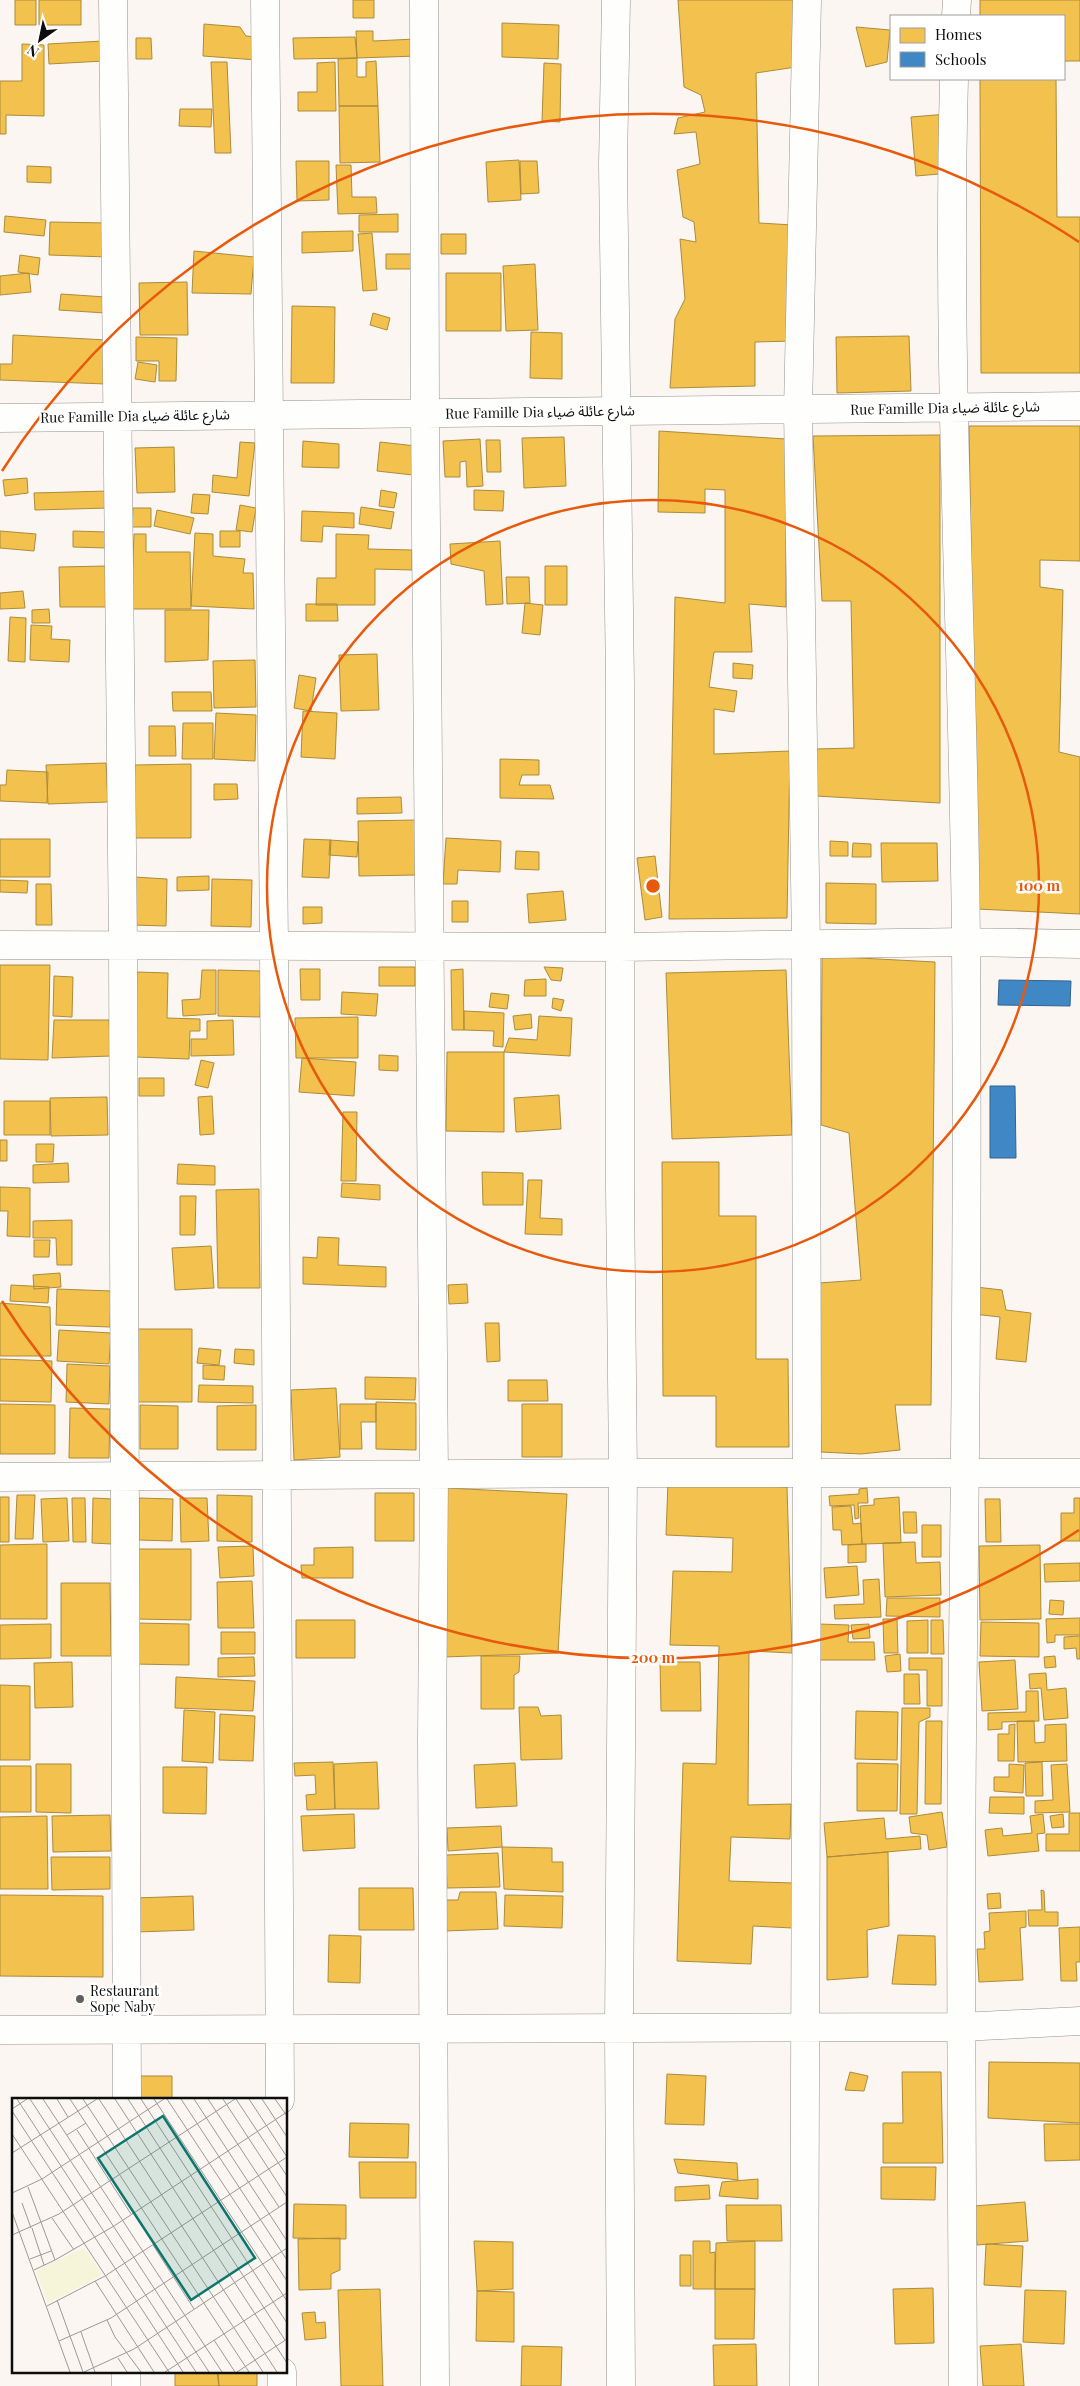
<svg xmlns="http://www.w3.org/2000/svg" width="1080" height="2386" font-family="'Playfair Display','Noto Sans Arabic',serif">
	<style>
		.homes { fill: #f2c14e; stroke: #ad8b3a }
		.schools { fill: #3f88c5; stroke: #30638e }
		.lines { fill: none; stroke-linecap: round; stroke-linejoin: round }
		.minor-casing { stroke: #949290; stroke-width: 29 }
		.minor { stroke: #fefefd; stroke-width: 28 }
		.ring { fill: none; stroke: #e8590c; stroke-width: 2.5 }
		.poi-dot { fill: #605f5d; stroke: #fff; stroke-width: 2 }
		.labels { text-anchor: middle; stroke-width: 5; stroke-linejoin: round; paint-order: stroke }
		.street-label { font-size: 14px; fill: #0d0d0d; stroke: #fff }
		.poi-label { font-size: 14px; fill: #0d0d0d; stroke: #fff; text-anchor: start }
		.inset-road { fill: none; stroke: #9c9996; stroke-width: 1 }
		.view { fill: #0f766e; fill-opacity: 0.15; stroke: #0f766e; stroke-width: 2.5 }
		.inset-edge { fill: none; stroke: #0d0d0d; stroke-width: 2.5 }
		.centre { fill: #e8590c; stroke: #fff; stroke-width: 2.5 }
		.ring-label { font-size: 15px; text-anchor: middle; font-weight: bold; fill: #e8590c; stroke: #fff; stroke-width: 5; stroke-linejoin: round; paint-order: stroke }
	</style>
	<rect width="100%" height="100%" fill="#fbf6f1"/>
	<path class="homes" d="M15,0H36V25H15Z
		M39,0H81V25H39Z
		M353,0H374V18H353Z
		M678,0H794L796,67L756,73L759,223L793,225L794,341L755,342V386L670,388L675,319L685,299L680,239L696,242L694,222L683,217L677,170L700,164L696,132L674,134L678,118L705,112L701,95L684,87Z
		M980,0H1080V61H1064V16H980Z
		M502,23L559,25L558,59L502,57Z
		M204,24L240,27L246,36L258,37L257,60L203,56Z
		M856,27L890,30L887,62L866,67Z
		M356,31H373V41L416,39L417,56L357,58Z
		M355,37L357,58L294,59L293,38Z
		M136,38H151L152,59H136Z
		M103,41L104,61L49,64L48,44Z
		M22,44L44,45V116L6,115V134H0V81H22Z
		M357,58V77H366V62L376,61L378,106H339L338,59Z
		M211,62H227L231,153H215Z
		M335,62L336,111H298V92H317V63Z
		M544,63L561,64L560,122L542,121Z
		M980,79H1056L1057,217H1080V373H981Z
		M339,106H378L380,162L340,163Z
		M180,109H212L211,127L179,126Z
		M947,114L951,173L916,176L911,117Z
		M519,160L521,200L488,202L486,162Z
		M296,161H329V200L297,201Z
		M520,161H537L539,193L521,194Z
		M336,165H351L352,197H376L377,213L338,214Z
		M27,166L51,167V183L27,182Z
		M398,214V232H359V215Z
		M5,216L46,220L44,236L4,232Z
		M50,222L108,223L107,257L49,255Z
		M353,231V251L302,253V232Z
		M372,233L377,290L363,291L358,234Z
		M441,234H466V254H441Z
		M194,251L254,257L251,294L192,293Z
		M386,254H416V269H386Z
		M20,255L40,258L38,275L18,272Z
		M535,264L538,330L506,331L503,266Z
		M29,273L31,292L0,295V276Z
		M446,273H501V331H446Z
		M187,282L188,335H140L139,283Z
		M61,294L106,297L105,313L59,310Z
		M292,306L335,307L334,383H291Z
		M373,313L390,318L387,330L370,325Z
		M531,332L562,333V379L530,378Z
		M13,335L107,340L106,384L0,380V364H12Z
		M909,336L911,391L837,393L836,337Z
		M136,337L177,338L176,381H159V361H136Z
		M138,362L157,365L155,382L135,379Z
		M969,426H1080V561L1040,560V587L1063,590L1059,752L1080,757V914L977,909Z
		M659,431L786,439V607L749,604L752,652H714L709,687L737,691L734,712L714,709V754L790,751L787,918L669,919L675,597L725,603V490L705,489V513L658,512Z
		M940,435V803L816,796L815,749L854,748L851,601H822L813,436Z
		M564,437L566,486L524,488L522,438Z
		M480,439L483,486L467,487L466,461L460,462V477H445L443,441Z
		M486,440H500L501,472H487Z
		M303,441L339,444V468L302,467Z
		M240,442L255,443L249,496L212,492L213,475L237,478Z
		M380,442L416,446L413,475L377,471Z
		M174,447L175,492L137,493L135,448Z
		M27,478L28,493L5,496L3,480Z
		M381,490L397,493L394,508L379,506Z
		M474,490L504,491L503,511L474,510Z
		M108,491L109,508L35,510L34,493Z
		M193,494L210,495L208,514L191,513Z
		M240,505L256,508L252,532L236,530Z
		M361,507L394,512L391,529L359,524Z
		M133,508H151V527H132Z
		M157,510L194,518L190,534L154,526Z
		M302,511L354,513V528L323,526L322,542L301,541Z
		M0,531L36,534L34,551L0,548Z
		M73,531L107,532L106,548L73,547Z
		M220,531H240V547H220Z
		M195,533L213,534V556L245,559L243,573H253L254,609L191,606Z
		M134,534H146V552H190L191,609H131Z
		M336,534L369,535L368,549L412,550V570L375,569V605H316L317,578H336Z
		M500,541L503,604L486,605L484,571L451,564L450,544Z
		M107,566L109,607H60L59,567Z
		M545,566H567V605H545Z
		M506,577H529L530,603L507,604Z
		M23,591L25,608L0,609V593Z
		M525,603L543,605L540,635L522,633Z
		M306,604H337L338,621H306Z
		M49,609L50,623H32V610Z
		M165,610H209L208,660L165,662Z
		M10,617L26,618L25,662L8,661Z
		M31,625L52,626L51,639L70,640L69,662L30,660Z
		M377,654L379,710L341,711L339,655Z
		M255,660L256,707L214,708L213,661Z
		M733,663L753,665L752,679L733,678Z
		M299,675L316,678L311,711L294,708Z
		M172,692H211L212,711H173Z
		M303,711L337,713L335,759L301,757Z
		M216,713L256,715L255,761L214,759Z
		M183,723H213V759H182Z
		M149,726H175L176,756H149Z
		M500,759L539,760V775H522L519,785H550L554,799L500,798Z
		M106,763L108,802L48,804L46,765Z
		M191,764V838H131L135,765Z
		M7,770L48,772L47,803L0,801V785H6Z
		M214,784H237L238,799L214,800Z
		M401,797L402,813L357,814V798Z
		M416,820L417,875L359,876L358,821Z
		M446,838L501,841L500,872L458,870L457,884H443Z
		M0,839H50V877H0Z
		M304,839L331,840L329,878L302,877Z
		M330,840L358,842L357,857L329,855Z
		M830,841L848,842V856H830Z
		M853,843L871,844V857H852Z
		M881,843H937L938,881L882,882Z
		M516,851L539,852V870L515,869Z
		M655,856L662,917L645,920L637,858Z
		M209,876V890L177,891V877Z
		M134,877L167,879L166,926L133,925Z
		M212,879L252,880L251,927L211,926Z
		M0,880L28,881L27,893L0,892Z
		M826,883L876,884V924L826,923Z
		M36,884H51L52,925H36Z
		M563,891L566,920L529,923L527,894Z
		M452,901H468V922H452Z
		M303,907H322V923L303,924Z
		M822,956L935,962L931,1405H895L900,1450L861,1454L821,1452L819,1283L861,1280L849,1133L821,1125Z
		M0,965H50L48,1060L0,1059Z
		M379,967H415V986H379Z
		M544,967L563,968L561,981L551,980Z
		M300,969H320V1000H301Z
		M463,969L464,1030H452L451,970Z
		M202,970H216V1014L183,1016L182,1000L200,999Z
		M218,970L261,971L260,1017L218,1016Z
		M786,970L792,1135L672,1139L666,973Z
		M137,972L168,973L167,1018L200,1019V1031H190L189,1059L135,1057Z
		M54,976L73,977L72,1017L53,1016Z
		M546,979V996H524L525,980Z
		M342,992L378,994L376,1016L341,1014Z
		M491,993L509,995L507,1009L489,1007Z
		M553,998L564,1000L561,1011L552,1008Z
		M464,1011L504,1013L503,1047L493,1046L494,1031L464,1030Z
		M531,1014L532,1028L515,1030L513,1016Z
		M539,1016L572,1018L570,1056L504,1052L509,1038L537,1040Z
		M358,1017V1058H296L295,1018Z
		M54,1020H109L111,1056L52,1058Z
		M233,1020L234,1055L191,1056V1039H207V1021Z
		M447,1052H504V1132L446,1131Z
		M379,1055L398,1056V1071L379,1070Z
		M302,1058L356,1062L354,1096L299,1092Z
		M201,1060L214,1063L208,1088L195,1085Z
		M139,1078H164V1096H139Z
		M559,1095L561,1129L516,1132L514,1098Z
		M212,1096L214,1134L200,1135L198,1097Z
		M107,1097L108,1135L51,1136L50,1098Z
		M4,1101H50V1135H4Z
		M343,1112H357L356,1181H341Z
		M0,1140H7V1161H0Z
		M36,1144H54L53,1162H36Z
		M662,1162H719V1216H756V1359H788L789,1447H716V1396H663Z
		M68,1163L69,1182L33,1183V1165Z
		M178,1164L215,1166V1185L177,1184Z
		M482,1172L523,1173V1205H483Z
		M528,1180H542L540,1218L562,1219V1235L525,1234Z
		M342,1183L380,1185V1200L341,1197Z
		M0,1187L30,1188V1237L7,1236L8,1211H0Z
		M259,1189L260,1288H218L216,1190Z
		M180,1196H196L195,1235H180Z
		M72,1220V1265H57L56,1238H33V1221Z
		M318,1237L339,1238L338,1265L386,1267V1287L303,1284V1257L317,1258Z
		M34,1240H50L49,1257H34Z
		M211,1246L214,1288L175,1290L172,1248Z
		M60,1273L61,1287L34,1289L33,1275Z
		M467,1284L468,1303L449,1304L448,1285Z
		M11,1285L49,1287L48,1303L10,1301Z
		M976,1287L1002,1290L1006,1310L1031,1313L1026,1362L996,1359L1000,1317L973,1314Z
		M57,1289L111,1291L110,1327L56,1325Z
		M0,1303L50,1307L51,1356H0Z
		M485,1323H499L500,1361L487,1362Z
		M138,1329H192V1402H138Z
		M59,1330L111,1333L109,1364L57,1361Z
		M199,1348L221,1350L219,1365L197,1363Z
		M235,1349L254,1350V1365L234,1363Z
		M0,1359L52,1361L51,1402L0,1401Z
		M67,1364L110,1366L109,1404L66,1402Z
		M203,1365L225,1366L224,1380L203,1379Z
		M365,1377L416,1378L415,1400L365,1399Z
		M508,1380H547L548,1401H508Z
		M199,1385L253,1386V1403L198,1402Z
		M336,1388L340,1457L294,1460L291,1390Z
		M376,1402L416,1403V1450L376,1449Z
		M0,1404L55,1405V1454H0Z
		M340,1404H376V1422H361L362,1449H340Z
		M522,1404H562V1457H522Z
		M140,1405L178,1406V1449H140Z
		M256,1405V1450H217V1406Z
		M70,1408L110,1409L109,1458H69Z
		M668,1482L787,1487L792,1653L749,1651L748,1805L791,1804L790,1839L731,1837L729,1881L793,1883L792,1928L753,1926L751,1964L677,1961L683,1763L716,1764L719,1646L670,1645L673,1571L732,1572L733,1538L666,1535Z
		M446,1488L567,1494L558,1653L444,1657Z
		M867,1488L868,1503H858L859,1518L855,1519L854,1505L830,1506L829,1496L859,1494V1489Z
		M375,1493H414V1541H375Z
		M17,1495H35L33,1539H15Z
		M217,1495L252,1496V1542L217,1541Z
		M0,1497H9V1542H0Z
		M899,1497L901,1543L862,1544L860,1506L874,1505V1499Z
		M67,1498L69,1541L43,1542L41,1499Z
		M72,1498H85L86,1542H73Z
		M93,1498L112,1499V1544L92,1543Z
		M139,1498L173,1499L172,1541L139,1540Z
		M180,1498H207L209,1541L181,1542Z
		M1074,1498H1080V1541H1061V1513H1074Z
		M985,1499H1000L1001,1542H986Z
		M851,1506L853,1524L861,1523L862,1544L842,1545L841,1530H833L832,1507Z
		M903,1512H916L917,1533H904Z
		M922,1525H941V1557H922Z
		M915,1542L916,1563L940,1562L941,1595L885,1597L883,1543Z
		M47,1544V1619H0V1545Z
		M866,1544V1562L848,1563V1545Z
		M1040,1545L1041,1619L980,1620L979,1546Z
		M253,1546L254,1576L220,1578L218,1547Z
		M353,1547V1578H302L301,1565H314V1548Z
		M135,1549H191V1620L135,1619Z
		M1080,1563V1581L1045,1582L1044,1564Z
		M857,1566L859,1595L826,1598L824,1568Z
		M879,1579L881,1617L835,1619L834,1605L864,1604L863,1580Z
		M252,1581L254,1628H218L217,1582Z
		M61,1583H110L111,1656H61Z
		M887,1598H940V1617L886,1616Z
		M1050,1600L1064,1601L1063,1615L1049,1614Z
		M1080,1618V1635H1055V1642L1047,1643L1046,1619Z
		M883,1619H897L898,1653H884Z
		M296,1620H355V1658H296Z
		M928,1620V1653H907V1621Z
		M931,1620H943L944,1654H931Z
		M981,1622L1039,1623V1657L980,1656Z
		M133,1623L189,1624V1665L133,1664Z
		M51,1624V1658L0,1659V1625Z
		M819,1624L849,1625L848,1642H874L875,1660H819Z
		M869,1624L870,1638L853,1639L851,1625Z
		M221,1632H255V1654H221Z
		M1080,1636V1659H1077L1076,1648L1064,1649V1637Z
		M900,1654L901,1671L887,1672L885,1656Z
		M481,1656H520L519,1672L514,1675V1709H481Z
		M1055,1656L1056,1667L1045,1668L1044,1657Z
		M254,1657L255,1676L218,1677V1658Z
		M909,1658H942V1706H927V1670H909Z
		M1015,1660L1018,1709L982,1711L979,1662Z
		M72,1662L73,1707L35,1708L34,1663Z
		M660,1662H700L701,1711H661Z
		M1046,1673L1047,1690L1066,1688L1068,1718L1044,1720L1041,1688L1030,1689L1029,1674Z
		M904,1674H919L920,1704H904Z
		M176,1677L255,1681L253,1711L175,1708Z
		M0,1685L30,1686V1760H0Z
		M1026,1691H1038L1039,1721L1002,1722V1729L988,1730V1713L1026,1712Z
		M519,1707H538L541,1716L561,1715L562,1759L521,1760Z
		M902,1708H930V1717L919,1722L917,1814H900Z
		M184,1710L215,1712L213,1763L182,1761Z
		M856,1711L898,1712L897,1760L855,1759Z
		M220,1714L255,1716L253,1761L219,1760Z
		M926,1721H942L941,1804H925Z
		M1017,1721H1034L1035,1743L1045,1742V1725L1066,1724L1067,1761L1018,1762Z
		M1015,1724L1014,1761H998V1734H1009V1725Z
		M333,1762L335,1809L307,1810L306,1795L316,1794L315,1775L295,1776L294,1763Z
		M377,1762L379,1809H335L334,1764Z
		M1042,1762L1043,1796H1026L1025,1763Z
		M515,1763L517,1806L476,1808L474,1765Z
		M857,1763L898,1764L897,1811H857Z
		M36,1764H71V1813L36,1812Z
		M1009,1764L1024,1765L1023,1793L994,1791V1777H1009Z
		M1067,1764L1070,1812L1035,1813V1801L1053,1800L1051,1765Z
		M0,1766H31V1812H0Z
		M163,1767H207L206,1814L163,1813Z
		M990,1797H1024V1814L989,1813Z
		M942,1812L947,1847L929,1850L927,1835L911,1833L909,1817Z
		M1069,1813H1080V1851H1046V1834H1069Z
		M354,1814L355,1848L303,1851L301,1816Z
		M1043,1814L1045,1833L1037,1834L1039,1851L988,1856L985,1830L1002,1828L1003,1836L1032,1833L1030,1816Z
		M1063,1814L1064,1827L1052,1828L1050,1816Z
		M110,1815L111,1851L53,1852L52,1816Z
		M47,1816L48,1889H0V1817Z
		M884,1818L886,1839L920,1836L921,1849L827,1857L824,1823Z
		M501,1826L502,1847L448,1851L447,1828Z
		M502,1847L552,1848V1862H563V1892L504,1889Z
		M888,1852L889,1926L867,1930L868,1977L827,1980V1857Z
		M498,1853L500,1887L447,1888L446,1855Z
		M51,1857H110V1889L52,1890Z
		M359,1888H413L414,1930H359Z
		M1041,1890L1044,1891L1045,1912H1058V1926H1029L1028,1910H1042Z
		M460,1892H496L498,1929L445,1931L444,1900H458Z
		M1000,1893L1001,1908L988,1909L987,1894Z
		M0,1895L103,1896V1977L0,1976Z
		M505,1895L563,1896L562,1928L504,1926Z
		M193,1896L194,1930L136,1932L135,1898Z
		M1026,1911V1927L1020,1928L1023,1980L979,1982L977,1949H985L984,1932L990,1931L989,1913Z
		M1080,1927V1962H1076L1077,1981H1061L1059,1928Z
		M329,1935L361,1936L360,1983L328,1982Z
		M898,1935L935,1936L936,1985L892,1984Z
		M989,2062L1080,2063V2123L988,2118Z
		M850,2072L868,2076L864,2091L845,2090Z
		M902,2072H941L943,2163H883V2123H903Z
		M667,2074L706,2076L704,2125L665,2124Z
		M134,2076H172V2100H135Z
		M350,2123L409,2124L408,2158L349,2157Z
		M1044,2124H1080V2160L1045,2161Z
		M674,2159L737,2163L738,2180L678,2173Z
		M359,2162H416V2198H360Z
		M881,2167H936L935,2200L881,2199Z
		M758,2179V2199L719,2196L722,2182Z
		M709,2185L710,2199L675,2201V2187Z
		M1025,2202L1028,2241L977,2245L974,2206Z
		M294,2204L346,2205V2239L293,2238Z
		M726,2205H781L782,2241H727Z
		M340,2238V2270L331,2274V2289L299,2290L298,2239Z
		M474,2241L513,2242V2289L477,2291Z
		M693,2241H710V2253L715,2252V2289H693Z
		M755,2241V2289H715L716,2243Z
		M986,2244L1023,2246L1021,2287L984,2285Z
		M680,2255H691V2286H680Z
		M933,2288L934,2343L895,2344L893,2289Z
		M380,2289L383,2386H341L338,2290Z
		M715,2289H755L754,2339H715Z
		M1025,2290L1066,2291L1064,2344L1023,2342Z
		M477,2291L514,2292V2342L476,2341Z
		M315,2312L316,2323L325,2322L326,2338L305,2340L302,2313Z
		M756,2344L757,2386H714L713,2345Z
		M1021,2344L1024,2386H983L980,2346Z
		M522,2346L562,2347L561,2386H521Z
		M175,2372H217L219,2386H175Z
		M218,2372H257V2386H219Z"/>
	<path class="schools" d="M999,980L1071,981L1070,1006L998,1005Z
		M990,1086H1015L1016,1158H990Z"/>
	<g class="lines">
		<defs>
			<path id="minor" d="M113,0L123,946L127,2100
				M265,0L274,946L280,2100
				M424,0L425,413L434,1474L432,1739L435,2386
				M616,0L613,165L620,684V1188L623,1473L619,2028L621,2386
				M956,16L957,0
				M954,79C946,369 964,658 966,948C968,1211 965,1474 962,1737C960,1953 962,2170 963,2386
				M0,418L1080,406
				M0,945L619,947L966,942L1080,944
				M0,1477L623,1473H1080
				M0,2030L961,2027L1080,2021
				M126,2386V2372
				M282,2386V2372
				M804,2386L807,1474L806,944L798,410L807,0"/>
		</defs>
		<use href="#minor" class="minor-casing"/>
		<use href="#minor" class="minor"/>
	</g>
	<g class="ring">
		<circle cx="653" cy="886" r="386"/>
		<path d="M1079 1530A772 772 0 0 1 2 1301M2 471A772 772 0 0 1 1079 242"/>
	</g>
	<circle class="poi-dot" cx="80" cy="1999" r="5"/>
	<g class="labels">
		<g class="street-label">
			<text transform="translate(945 408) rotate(-1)" y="5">Rue Famille Dia شارع عائلة ضياء</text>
			<text transform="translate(540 412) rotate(-1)" y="5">Rue Famille Dia شارع عائلة ضياء</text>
			<text transform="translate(135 416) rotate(-1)" y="5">Rue Famille Dia شارع عائلة ضياء</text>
		</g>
		<g class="poi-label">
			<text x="90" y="1996">Restaurant<tspan x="90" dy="16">Sope Naby</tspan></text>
		</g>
	</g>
	<g transform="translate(12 2098)">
		<rect width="275" height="275" fill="#fbf6f1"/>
		<path d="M72,150L90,177L36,205L24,173Z" fill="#f6f5d9"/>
		<path class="inset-road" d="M5,1L184,274M18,1L197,274M31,1L210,274M45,1L56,19M58,1L237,274M71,1L251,274M87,1L265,274M103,1L275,265M116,1L273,242M129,1L275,225M142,1L275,203M155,1L275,183M169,1L275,162M182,1L275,143M196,1L267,109M211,1L275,99M224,1L275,78M237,1L275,59M250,1L275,39M263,1L275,18M0,11L15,1M0,13L171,274M65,32L119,116M0,36L157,274M55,37L74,25M0,55L85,1M16,89L43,162L22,172M0,95L30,81L152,1M10,105L19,130M0,114L58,274M40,120L62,152M20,130L32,167M0,137L47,116L223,1M141,147L182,211M18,161L39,153M43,162L102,128L275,14M83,183L142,274M45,202L71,274M35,208L93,178L275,59M95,222L103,239L129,274M69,234L83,274M202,242L223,274M47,243L99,220L275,104M106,260L115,274M72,274L122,251L275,150M153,274L275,195M225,274L275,241"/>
		<path class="view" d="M151,18L243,160L179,202L86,60Z"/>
		<rect width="275" height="275" class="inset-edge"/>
	</g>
	<circle cx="653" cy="886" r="8" class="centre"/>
	<g class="ring-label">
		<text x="1039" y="891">100 m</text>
		<text x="653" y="1663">200 m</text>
	</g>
	<rect x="890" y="15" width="175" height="65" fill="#ffffff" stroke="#9e9e9e"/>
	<rect x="900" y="28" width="25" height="15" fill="#f2c14e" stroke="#9e9e9e"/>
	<text x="935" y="40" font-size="15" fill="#0d0d0d">Homes</text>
	<rect x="900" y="52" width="25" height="15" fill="#3f88c5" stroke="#9e9e9e"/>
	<text x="935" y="65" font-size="15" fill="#0d0d0d">Schools</text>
	<g transform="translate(40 40) rotate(213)" stroke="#ffffff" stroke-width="4" paint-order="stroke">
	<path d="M0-4L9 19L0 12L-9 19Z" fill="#0d0d0d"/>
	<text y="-8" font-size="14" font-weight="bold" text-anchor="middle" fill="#0d0d0d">N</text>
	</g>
</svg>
